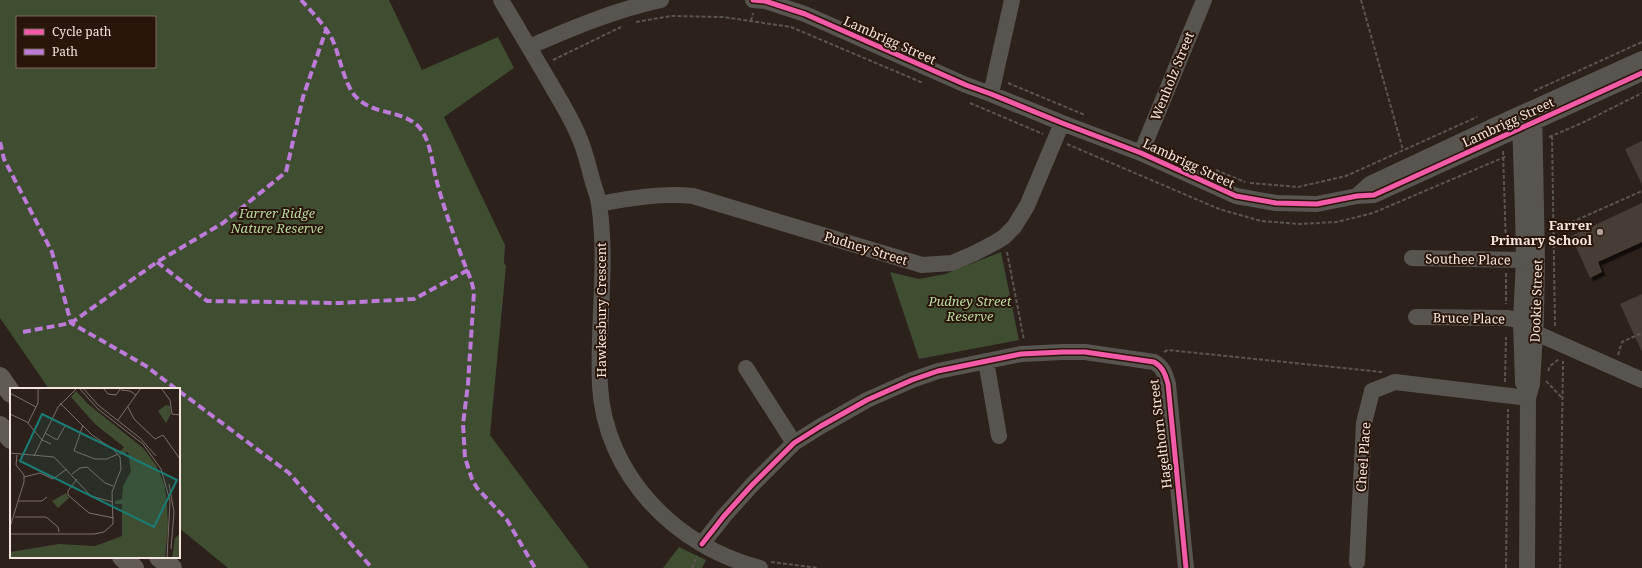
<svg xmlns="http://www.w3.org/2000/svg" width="1642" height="568" font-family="'Noto Serif',serif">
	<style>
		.green { fill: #3f4d31; fill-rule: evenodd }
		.building { fill: #473c35; filter: url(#shadow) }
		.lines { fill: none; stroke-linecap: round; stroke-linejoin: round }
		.path { stroke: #5b5551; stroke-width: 2; stroke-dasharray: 4 2; stroke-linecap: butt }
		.minor { stroke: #585450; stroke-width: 16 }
		.major { stroke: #615b56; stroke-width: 20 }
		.quiet { stroke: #bd7bd9; stroke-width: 4; stroke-dasharray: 8 4; stroke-linecap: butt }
		.cycleway-casing { stroke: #2a150a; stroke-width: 8 }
		.cycleway { stroke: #f35aa7; stroke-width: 5 }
		.poi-dot { fill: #afa19a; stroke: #2a150a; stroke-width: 1.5 }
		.labels { text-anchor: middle; stroke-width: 4; stroke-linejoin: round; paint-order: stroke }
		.street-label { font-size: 13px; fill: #f5e6de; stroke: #2a150a }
		.park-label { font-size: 13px; font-style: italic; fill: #b9dc9e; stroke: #2a150a }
		.poi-label { font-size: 13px; font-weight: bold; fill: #f5e6de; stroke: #2a150a; text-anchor: end }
		.inset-road { fill: none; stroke: #7c7069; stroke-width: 1 }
		.view { fill: #1a7c74; fill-opacity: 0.15; stroke: #1a7c74; stroke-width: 2 }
		.inset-edge { fill: none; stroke: #f5e6de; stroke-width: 2 }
	</style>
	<defs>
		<filter id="shadow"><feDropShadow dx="3.5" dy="3.5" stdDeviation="0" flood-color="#0009"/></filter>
	</defs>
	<rect width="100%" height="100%" fill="#2c211b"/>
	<path class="green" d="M0,0H389L422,70L498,37L514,68L444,117L505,245L504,263L506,266L490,435L589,568H228L179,528V389H49L0,318ZM17,17H155V67H17Z
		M1001,252L1019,340L919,359L890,272L919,279L945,274Z
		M679,547L706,560L702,568H663Z"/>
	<path class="building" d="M1642,141V185L1625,149Z
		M1642,203V242L1598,262L1602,272L1590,278L1571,236Z
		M1642,294V352L1620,304Z"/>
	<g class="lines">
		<path class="path" d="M1361,0L1403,150
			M751,21L753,13
			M636,22L671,16L723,17L791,27L923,83
			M553,60L621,27
			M1008,83L1085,115
			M1534,91L1642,42
			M970,103L1043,134
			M1552,136L1555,327
			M1549,137L1582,123L1642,93
			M1067,144L1219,209L1261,221L1300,224L1337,222L1373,213L1507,156
			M1503,151L1506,246
			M1216,170L1245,182
			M1250,183L1298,187L1346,176L1477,117
			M1554,227L1572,222L1642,191
			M1007,252L1024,340
			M1506,273V304
			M1164,352L1168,350L1382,372
			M1618,355L1622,342L1642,333
			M1548,371L1550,366L1559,359
			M1546,381L1562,398
			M1505,382L1506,337
			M771,562L818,568
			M692,568L697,556
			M1506,568L1508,409
			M1560,568L1563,361"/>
		<path class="minor" d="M501,0C517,27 533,54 549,81C559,99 571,117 579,137C585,150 588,165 592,179C594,187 598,196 599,204C608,264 597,326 600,386C605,475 676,547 760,568
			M753,0L765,1L805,14L966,85L991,94L1062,123L1141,153L1236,196L1276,203L1317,204L1357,196L1374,195L1642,73
			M529,47C572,28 615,10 661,0
			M991,94L1012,0
			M1520,120L1523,213L1524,260L1521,321L1523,383
			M1141,153L1204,0
			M1357,196L1370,184L1498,124L1642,59
			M599,204C630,198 661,193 693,196L922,265L952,263L975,253L996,242L1004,237L1014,227L1027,206L1062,123
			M1412,258L1524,260
			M1416,317L1508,318L1521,321L1536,333L1642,380
			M986,361L999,436
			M746,368L794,443
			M702,544L724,516L752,485L794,443L821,426L867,400L912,380L938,371L1021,354L1063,352H1085L1154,362C1163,367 1165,374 1168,384L1186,568
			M1357,562L1364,423L1372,391L1395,382L1528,398
			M1527,568L1528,398L1532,384L1536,317L1537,260L1534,108"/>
		<path class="major" d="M0,377L11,393
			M0,426L11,439
			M122,557L134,568
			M159,557L172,568"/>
		<path class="quiet" d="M301,0C312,12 326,26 333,41C340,57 344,84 356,97C375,116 400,109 418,126C430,139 431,157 435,174C441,200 451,227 460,252C465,267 471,276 474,292L468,384L463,424L465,458L472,479L477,488L507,520L535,568
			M0,142L4,159L52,252L71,323L146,366L176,389
			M157,262L207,301L339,303L414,299L468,270
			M23,332L71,323L157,262L223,223L286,172L303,97L326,30
			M179,391L289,473L372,568"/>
		<defs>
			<path id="cycleway" d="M753,0L765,1L805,14L966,85L991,94L1062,123L1141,153L1236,196L1276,203L1317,204L1357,196L1374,195L1642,73
				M702,544L724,516L752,485L794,443L821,426L867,400L912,380L938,371L1021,354L1063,352H1085L1154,362C1163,367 1165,374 1168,384L1186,568"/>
		</defs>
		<use href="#cycleway" class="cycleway-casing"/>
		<use href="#cycleway" class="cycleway"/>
	</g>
	<circle class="poi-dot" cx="1600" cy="232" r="4"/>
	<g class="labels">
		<g class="street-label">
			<text transform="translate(890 40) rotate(24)" y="5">Lambrigg Street</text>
			<text transform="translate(1172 76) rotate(-68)" y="5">Wenholz Street</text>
			<text transform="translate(1508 122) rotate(-25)" y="5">Lambrigg Street</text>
			<text transform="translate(1189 163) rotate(25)" y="5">Lambrigg Street</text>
			<text transform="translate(866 248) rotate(17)" y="5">Pudney Street</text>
			<text transform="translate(1468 259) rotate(1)" y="5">Southee Place</text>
			<text transform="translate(1536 301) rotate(-88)" y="5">Dookie Street</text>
			<text transform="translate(601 310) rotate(-90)" y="5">Hawkesbury Crescent</text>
			<text transform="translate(1469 318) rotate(1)" y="5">Bruce Place</text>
			<text transform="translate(1160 434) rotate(-97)" y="5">Hagelthorn Street</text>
			<text transform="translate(1363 457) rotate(-86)" y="5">Cheel Place</text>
		</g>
		<g class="park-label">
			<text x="277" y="218">Farrer Ridge<tspan x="277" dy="15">Nature Reserve</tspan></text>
			<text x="970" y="306">Pudney Street<tspan x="970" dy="15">Reserve</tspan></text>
		</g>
		<g class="poi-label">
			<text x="1592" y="230">Farrer<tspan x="1592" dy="15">Primary School</tspan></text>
		</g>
	</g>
	<g transform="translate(10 388)">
		<rect width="170" height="170" fill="#2c211b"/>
		<path d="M66,3L78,16L133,60L146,77L154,96L157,114L158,139L155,170H0V164L49,156L85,158L112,148V116H105V113L112,111L113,98L121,83L118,64L110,67L109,65L114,59L85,36L61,9ZM156,17L160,18L161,26L156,35L148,23ZM56,105L59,110L48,120L42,113ZM170,146V170H162L165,150Z" fill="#3f4d31"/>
		<path class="inset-road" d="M69,0L88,21L133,56L151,81L160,113L157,170M73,0L88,17L130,50L146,68M93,0L98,6L106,7L111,0M151,0L160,12L162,26L170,27M111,2L120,3L126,7M0,5L26,19M118,19L124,31L145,51L153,47L170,71M0,26L17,34L32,52L41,56M108,32L131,0M18,35L28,15V0M73,37L64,63L85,71H97L108,66M35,45L47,52L55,38M0,65L44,69L81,108L103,114M24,68L48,19L67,0M62,86L70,80L77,79L95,95L103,98M14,89L30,85L43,91L57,81M67,91L58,103V107L79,125L104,130M159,96L164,124L161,161M9,113H32L37,109M5,129H36L48,139L49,144M0,139L14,94V87L6,77L7,67M0,146H84L94,144L103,136L102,104L111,81L110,69L104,62L82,47L50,15"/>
		<path class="view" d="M32,26L167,92L144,139L10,73Z"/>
		<rect width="170" height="170" class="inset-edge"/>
	</g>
	<rect x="16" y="16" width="140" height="52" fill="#2a150a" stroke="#7b695f"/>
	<rect x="24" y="29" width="20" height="6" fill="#f35aa7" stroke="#7b695f"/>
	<text x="52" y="36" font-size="12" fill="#f5e6de">Cycle path</text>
	<rect x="24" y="49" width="20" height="6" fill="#bd7bd9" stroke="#7b695f"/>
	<text x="52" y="56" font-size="12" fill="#f5e6de">Path</text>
</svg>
